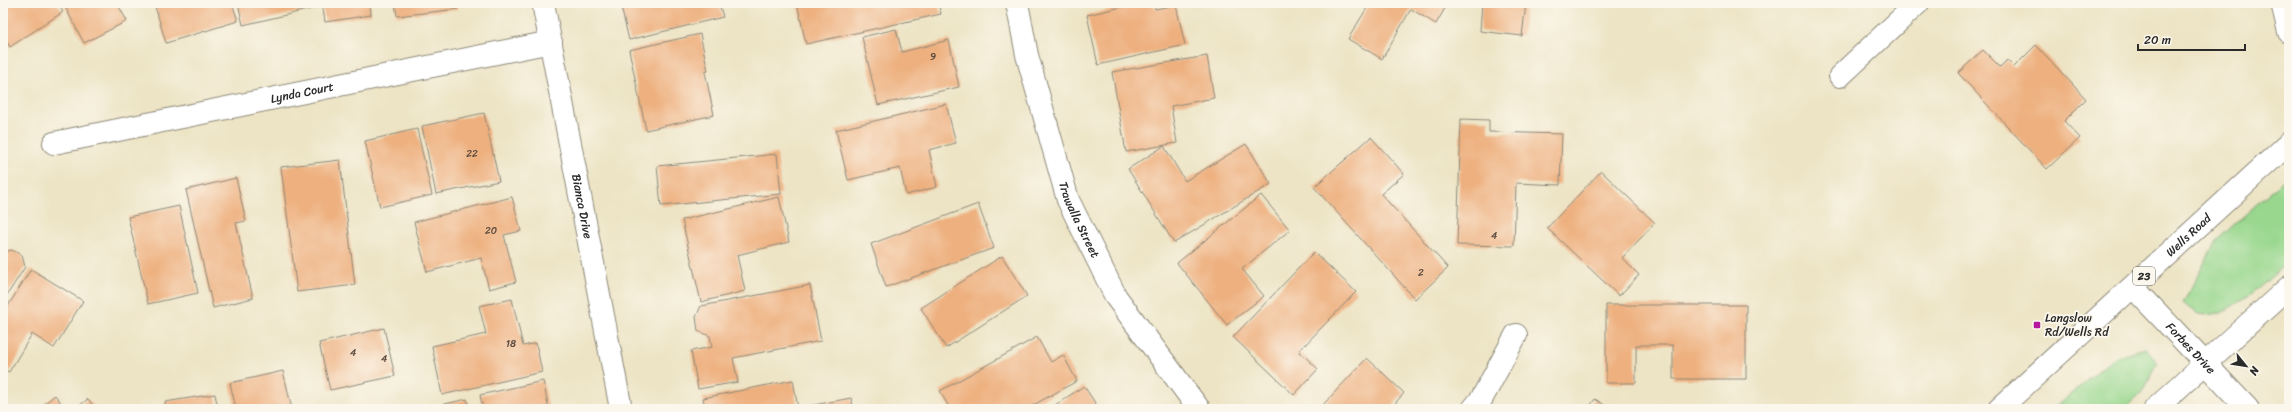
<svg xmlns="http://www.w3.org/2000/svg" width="2292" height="412" font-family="Sriracha,sans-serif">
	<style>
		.green { fill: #98d78d; stroke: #62815c }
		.building { fill: #eeb07f }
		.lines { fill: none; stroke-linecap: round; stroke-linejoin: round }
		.minor-casing { stroke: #8c8878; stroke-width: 24 }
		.major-casing { stroke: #8c8878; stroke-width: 24 }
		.minor { stroke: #fff; stroke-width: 22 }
		.major { stroke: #fff; stroke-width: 22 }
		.poi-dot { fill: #b5179e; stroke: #fbf7ec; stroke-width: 1.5 }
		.labels { text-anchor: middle; stroke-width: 3.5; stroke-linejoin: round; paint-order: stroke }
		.number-label { font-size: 10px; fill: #5c4c40 }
		.shield { fill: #fbf7ec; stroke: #696865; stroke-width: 1 }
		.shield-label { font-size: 11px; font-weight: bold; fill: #2b2b2b }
		.street-label { font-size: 12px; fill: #2b2b2b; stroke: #fbf7ec }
		.poi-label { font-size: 12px; fill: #2b2b2b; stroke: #fbf7ec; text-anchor: start }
	</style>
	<rect width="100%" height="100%" fill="#fbf7ec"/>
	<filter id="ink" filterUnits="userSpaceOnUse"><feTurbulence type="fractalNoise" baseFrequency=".025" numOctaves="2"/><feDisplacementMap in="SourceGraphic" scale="8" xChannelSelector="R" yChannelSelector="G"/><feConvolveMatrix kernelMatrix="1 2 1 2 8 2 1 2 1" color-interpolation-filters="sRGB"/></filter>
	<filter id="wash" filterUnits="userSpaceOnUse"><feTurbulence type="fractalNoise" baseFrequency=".012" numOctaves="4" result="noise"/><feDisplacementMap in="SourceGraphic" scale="16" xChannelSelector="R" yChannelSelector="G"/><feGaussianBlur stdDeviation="0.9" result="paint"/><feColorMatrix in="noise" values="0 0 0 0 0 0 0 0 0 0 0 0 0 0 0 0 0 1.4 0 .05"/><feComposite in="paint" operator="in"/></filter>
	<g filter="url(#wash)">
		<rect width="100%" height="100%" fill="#ede4c5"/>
		<path class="green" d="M2289,175V260C2269,279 2229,321 2198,314C2193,312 2187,306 2183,303L2216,241Z
			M2146,348L2158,363L2142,392L2124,409H2053L2116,356Z"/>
		<g id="blocks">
			<path class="building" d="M3,3H57L63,12L10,47L3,35Z
				M63,3H117L127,21L84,43Z
				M154,3H232L238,21L166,43Z
				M238,3H319L320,7L243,25Z
				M322,3H370L371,15L325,22Z
				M395,3H457L458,9L397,16Z
				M620,3H719L723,17L629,40Z
				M797,3H938L941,14L806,44Z
				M1139,3H1154L1155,9L1176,5L1185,45L1098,65L1087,15Z
				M1370,3H1448L1436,24L1411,9L1382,59L1348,39Z
				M1482,3H1526L1522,36L1480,31Z
				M896,29L902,52L949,40L959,87L878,105L862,37Z
				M700,34L708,71L705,72L714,115L646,130L629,50Z
				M2036,45L2086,99L2064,121L2080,138L2047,169L1958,73L1983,50L2000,67L2007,60L2014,67Z
				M1207,56L1214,98L1171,106L1177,143L1126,152L1112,72Z
				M946,104L956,143L929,150L937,187L906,195L900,168L848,180L836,130Z
				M484,113L499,181L436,194L422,126Z
				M1461,119L1489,120V132L1562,134L1560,185L1516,183L1514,246L1457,245Z
				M417,129L432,195L380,207L365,141Z
				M1371,137L1404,174L1381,194L1448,268L1415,299L1314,187Z
				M1246,144L1271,184L1174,243L1128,169L1164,146L1185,181Z
				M777,154L781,194L661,206L657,166Z
				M340,160L355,285L297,292L281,167Z
				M1601,171L1655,223L1622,258L1639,275L1619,296L1547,228Z
				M236,178L246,221L236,223L253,298L213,308L186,190Z
				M1261,195L1290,230L1242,269L1264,296L1227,325L1177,263Z
				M512,197L521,231L504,235L516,282L489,289L481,258L427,272L414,222Z
				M779,197L789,242L737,255L745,291L701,302L682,220Z
				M978,204L994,248L886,287L871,244Z
				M179,206L198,293L148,304L128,217Z
				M12,250L22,255L25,267L7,295L3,297V252Z
				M1314,252L1356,292L1299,351L1318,369L1294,395L1233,337Z
				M1002,256L1027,296L946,348L921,308Z
				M31,269L83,301L54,348L32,334L9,372L3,369V314Z
				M810,285L821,341L733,358L738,382L698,389L691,351L712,347L710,336L698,331L696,317L701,306Z
				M512,299L523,346L536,343L542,372L442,395L432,346L486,334L479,306Z
				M1606,305H1746V379H1673V345H1636V383H1606Z
				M384,328L395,376L330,390L319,343Z
				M1037,337L1051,362L1063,355L1077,381L1026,409H1002L1000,406L995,409H950L940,391Z
				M1367,358L1404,393L1390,409H1319Z
				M283,371L292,409H236L230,383Z
				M793,380L798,408L851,398L854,409H705L703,398Z
				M543,381L549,409H483L480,395Z
				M1084,386L1099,409H1049Z
				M215,394L218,409H166L165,402Z
				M55,395L66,409H38Z
				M88,399L96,409H75Z
				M467,399L470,409H427V408Z
				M1595,399L1611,409H1588Z"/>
		</g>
	</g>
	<g filter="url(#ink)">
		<use href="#blocks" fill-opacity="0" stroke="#8c8878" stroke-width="1"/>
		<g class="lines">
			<defs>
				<g id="minor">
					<path id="s1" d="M543,3L621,409"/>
					<path id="s2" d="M1017,3L1027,55L1068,200L1116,297L1199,409"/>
					<path d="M2282,3L2289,32"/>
					<path d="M1840,76L1918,3"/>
					<path id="s3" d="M54,143L551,42"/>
					<path id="s4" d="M2133,287L2248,409"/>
					<path d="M1473,409L1482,398L1516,335"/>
				</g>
				<g id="major">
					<path id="s5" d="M1999,409L2289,143"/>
					<path d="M2155,409L2289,287"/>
				</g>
			</defs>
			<use href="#minor" class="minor-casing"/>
			<use href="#major" class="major-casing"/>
			<use href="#minor" class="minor"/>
			<use href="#major" class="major"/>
		</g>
	</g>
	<rect class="poi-dot" x="2033" y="321" width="8" height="8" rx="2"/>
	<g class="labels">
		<g class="number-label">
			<text x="933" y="60">9</text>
			<text x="472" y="157">22</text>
			<text x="491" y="234">20</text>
			<text x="1494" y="239">4</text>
			<text x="1421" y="276">2</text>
			<text x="511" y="347">18</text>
			<text x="353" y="356">4</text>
			<text x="384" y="362">4</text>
		</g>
		<rect class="shield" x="2133" y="267" width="22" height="18" rx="3"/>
		<g class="shield-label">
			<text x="2144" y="280">23</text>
		</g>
		<g class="street-label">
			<text dy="4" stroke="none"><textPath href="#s3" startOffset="253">Lynda Court</textPath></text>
			<text dy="4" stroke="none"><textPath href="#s1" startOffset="207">Bianca Drive</textPath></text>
			<text dy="4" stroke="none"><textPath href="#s2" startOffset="226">Trawalla Street</textPath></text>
			<text dy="4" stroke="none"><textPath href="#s5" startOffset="257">Wells Road</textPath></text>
			<text dy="4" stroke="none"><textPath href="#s4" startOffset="84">Forbes Drive</textPath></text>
		</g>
		<g class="poi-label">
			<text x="2045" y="322">Langslow<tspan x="2045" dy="14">Rd/Wells Rd</tspan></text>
		</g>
	</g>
	<rect width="2292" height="412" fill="none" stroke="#fbf7ec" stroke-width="16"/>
	<g transform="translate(2246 366) rotate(120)" stroke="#fbf7ec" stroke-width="3" paint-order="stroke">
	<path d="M0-3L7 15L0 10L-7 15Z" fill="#2b2b2b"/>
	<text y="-6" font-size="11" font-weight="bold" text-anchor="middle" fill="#2b2b2b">N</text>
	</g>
	<path d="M2138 44v6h107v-6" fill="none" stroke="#2b2b2b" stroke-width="2"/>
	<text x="2144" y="44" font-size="12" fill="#2b2b2b" stroke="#fbf7ec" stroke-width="3" paint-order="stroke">20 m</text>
</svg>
